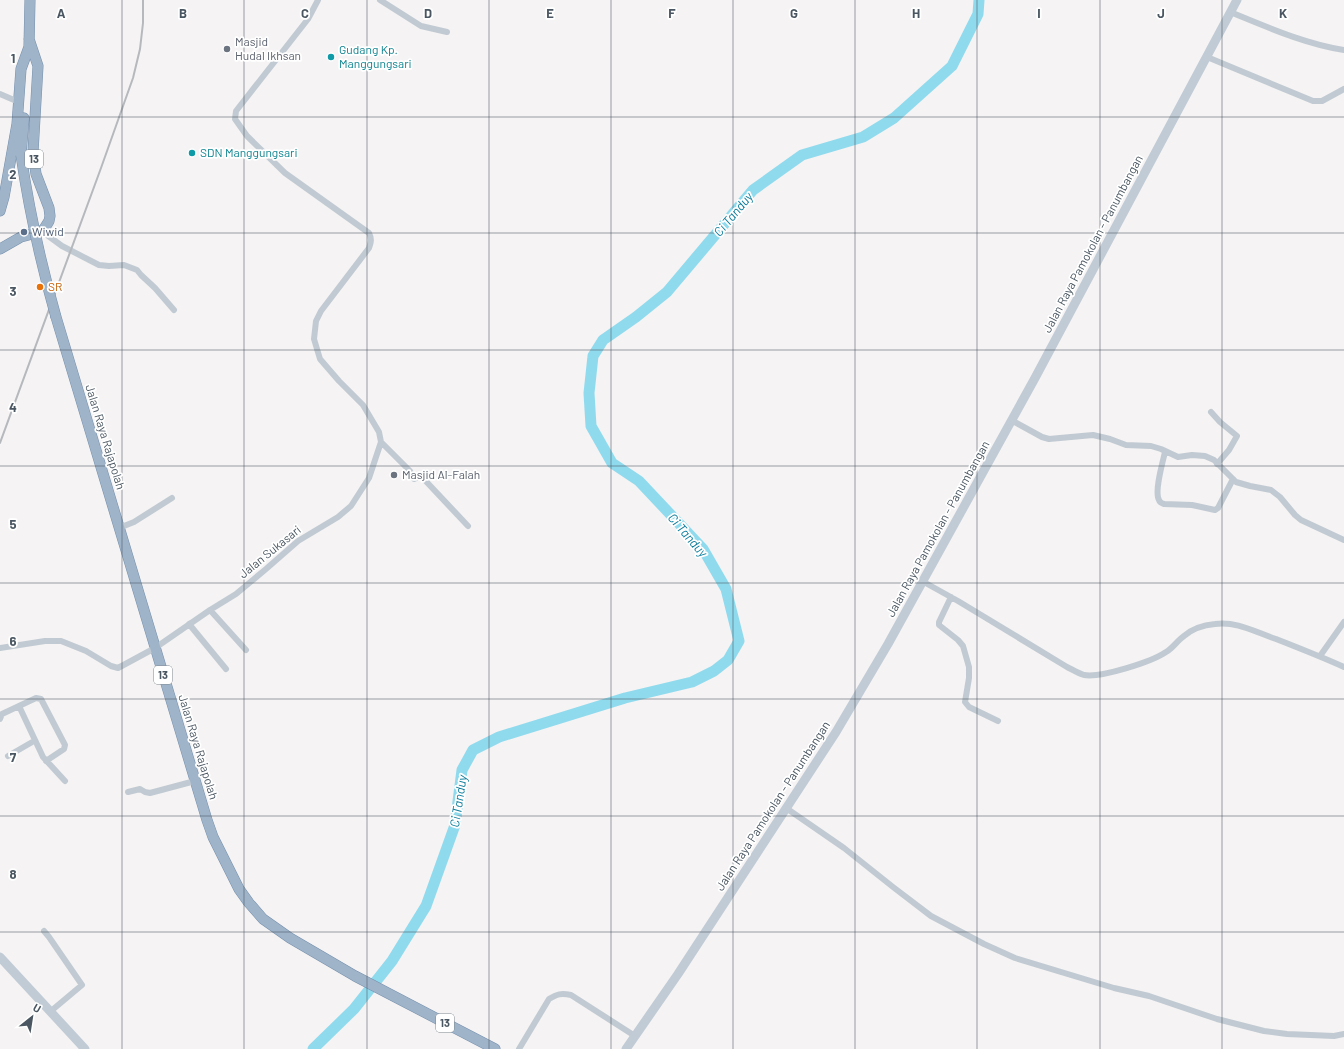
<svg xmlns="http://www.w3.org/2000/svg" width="1344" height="1049" font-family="Barlow,sans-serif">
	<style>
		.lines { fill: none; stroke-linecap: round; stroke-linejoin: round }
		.river { stroke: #90daee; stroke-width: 11 }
		.trunk-casing { stroke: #7690ad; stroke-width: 11 }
		.minor { stroke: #c1cad2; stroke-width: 6 }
		.secondary { stroke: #c1cbd6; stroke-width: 9 }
		.trunk { stroke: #9fb4c9; stroke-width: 10 }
		.rail { stroke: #b5b8bd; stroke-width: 2 }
		.trunk-bridge-casing { stroke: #7690ad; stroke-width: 11; stroke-linecap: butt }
		.trunk-bridge { stroke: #9fb4c9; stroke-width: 10 }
		.grid { fill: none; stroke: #4a5661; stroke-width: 1; stroke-opacity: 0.55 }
		.worship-dot { fill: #6b7280; stroke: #fff; stroke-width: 1.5 }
		.culture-dot { fill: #0f9aa8; stroke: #fff; stroke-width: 1.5 }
		.service-dot { fill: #5c6f8a; stroke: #fff; stroke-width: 1.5 }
		.food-dot { fill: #e8710a; stroke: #fff; stroke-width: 1.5 }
		.labels { text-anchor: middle; stroke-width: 3.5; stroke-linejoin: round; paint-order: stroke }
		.shield { fill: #fff; stroke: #808990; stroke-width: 1 }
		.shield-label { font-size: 11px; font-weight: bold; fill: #4a5661 }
		.worship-label { font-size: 12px; fill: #5b616d; stroke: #fff; text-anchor: start }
		.culture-label { font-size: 12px; fill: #0d838f; stroke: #fff; text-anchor: start }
		.service-label { font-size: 12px; fill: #4e5e75; stroke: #fff; text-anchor: start }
		.street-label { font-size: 12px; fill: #4a5661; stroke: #fff }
		.food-label { font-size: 12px; fill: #c56008; stroke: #fff; text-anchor: start }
		.water-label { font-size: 13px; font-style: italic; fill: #0c7c9b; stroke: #fff }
		.grid-label { font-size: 13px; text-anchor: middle; font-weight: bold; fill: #4a5661; stroke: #fff; stroke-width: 3.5; stroke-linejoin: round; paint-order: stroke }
	</style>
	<rect width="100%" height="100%" fill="#f5f3f3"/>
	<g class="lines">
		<path class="river" d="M313,1049L354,1009L392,961L426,906L455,825L462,770L473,750L499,737L625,698L692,682L714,671L728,660L739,641L726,589L703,549L639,481L612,463L591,426L589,393L593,356L603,340L636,317L667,292L753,190L802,155L863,137L894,118L952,66L978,14L979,0"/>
		<defs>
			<path id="trunk" d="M29,46L30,0
				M21,155L24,118
				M0,211L4,197L17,124L21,69L29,47
				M0,249L21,237L40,232L44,229L49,221L50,216L49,208L36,174L33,152L38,66L29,39
				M56,317L207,820L213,837L239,889L249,903L263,919L290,938L355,976L495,1049"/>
		</defs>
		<use href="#trunk" class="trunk-casing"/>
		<path class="minor" d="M380,0L421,26L447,32
			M1230,12C1267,27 1305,44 1344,50
			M1207,57L1313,101H1322L1344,89
			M0,94L14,100L19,101
			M44,229L47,235L62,246L99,265L109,266L124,265L137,270L141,275L155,288L174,310
			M1211,412L1220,422L1237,436L1229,450L1217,464
			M1011,420L1042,437L1049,439L1093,435L1110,439L1126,445L1151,446L1161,449L1178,457L1192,455L1205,456L1214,460L1236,482L1250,486L1271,490L1280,497L1295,515L1301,520L1344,540
			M381,442L410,471L414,479L421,476L468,526
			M1165,452C1163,461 1154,492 1159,500C1160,503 1162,503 1164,504L1192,505L1215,510L1218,508L1233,479
			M119,528L134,522L172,498
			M922,581L958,601L1067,667C1073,670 1078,673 1084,675C1101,678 1151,662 1166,652C1173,648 1177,641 1184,636C1192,629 1204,625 1215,624C1237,621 1255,632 1276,639C1299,648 1322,657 1344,667
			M951,597L939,622V625L958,640L963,646L969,667V678L965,702L969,707L998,721
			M210,610L246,650
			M189,624L226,669
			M0,648L45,641H61L86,651L111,666L118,668L155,648L210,610L236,594L266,569L298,541L338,517L351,506L369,478L381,442L379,432L363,405L339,381L320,359L314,339L316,321L321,311L369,248C371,242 372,239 369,233L285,173L247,136L235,119L236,111L308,19L318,0
			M1320,656L1344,622
			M19,706L43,757L65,781
			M0,719L2,714L36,698L41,699L65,745L64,749L46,761
			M8,756L34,741
			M128,792L140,789L145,792L150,793L195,781
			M786,808L844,848L893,887L931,916L984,944L1015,958L1114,988L1149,996L1217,1019L1264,1031L1287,1034L1334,1036L1344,1034
			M44,931L49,937L82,985L51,1011
			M519,1049L549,999C557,994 561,993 571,995L635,1036"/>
		<path class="secondary" d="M0,957L85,1049
			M626,1049L678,974L836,732L888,644L1035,378L1237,0"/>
		<use href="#trunk" class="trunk"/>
		<path class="rail" d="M0,443L101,168L133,78L140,49L143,23V0"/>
		<defs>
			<path id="trunk-bridge" d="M21,155C29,210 41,264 56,317"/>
		</defs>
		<use href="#trunk-bridge" class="trunk-bridge-casing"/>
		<use href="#trunk-bridge" class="trunk-bridge"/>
	</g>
	<path class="grid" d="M122,0V1049M244,0V1049M367,0V1049M489,0V1049M611,0V1049M733,0V1049M855,0V1049M977,0V1049M1100,0V1049M1222,0V1049M0,117H1344M0,233H1344M0,350H1344M0,466H1344M0,583H1344M0,699H1344M0,816H1344M0,932H1344"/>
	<g class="worship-dot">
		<circle cx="227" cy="49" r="4"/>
		<circle cx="394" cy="475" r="4"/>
	</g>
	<g class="culture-dot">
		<circle cx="331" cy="57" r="4"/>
		<circle cx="192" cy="153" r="4"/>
	</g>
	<circle class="service-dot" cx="24" cy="232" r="4"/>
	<circle class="food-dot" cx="40" cy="287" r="4"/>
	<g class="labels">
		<g class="shield">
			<rect x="25" y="150" width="18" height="18" rx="3"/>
			<rect x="154" y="666" width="18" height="18" rx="3"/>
			<rect x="436" y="1014" width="18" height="18" rx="3"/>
		</g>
		<g class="shield-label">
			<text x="34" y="163">13</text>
			<text x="163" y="679">13</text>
			<text x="445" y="1027">13</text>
		</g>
		<g class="worship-label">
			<text x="235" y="46">Masjid<tspan x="235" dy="14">Hudal Ikhsan</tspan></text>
			<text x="402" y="479">Masjid Al-Falah</text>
		</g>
		<g class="culture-label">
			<text x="339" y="54">Gudang Kp.<tspan x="339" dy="14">Manggungsari</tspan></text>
			<text x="200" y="157">SDN Manggungsari</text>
		</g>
		<g class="service-label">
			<text x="32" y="236">Wiwid</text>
		</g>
		<g class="street-label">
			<text transform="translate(1093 244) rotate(-62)" y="4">Jalan Raya Pamokolan - Panumbangan</text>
			<text transform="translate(105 437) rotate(73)" y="4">Jalan Raya Rajapolah</text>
			<text transform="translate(938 529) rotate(-61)" y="4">Jalan Raya Pamokolan - Panumbangan</text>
			<text transform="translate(270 552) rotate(-39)" y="4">Jalan Sukasari</text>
			<text transform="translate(198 747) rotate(73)" y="4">Jalan Raya Rajapolah</text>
			<text transform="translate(773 806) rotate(-57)" y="4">Jalan Raya Pamokolan - Panumbangan</text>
		</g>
		<g class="food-label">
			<text x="48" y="291">SR</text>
		</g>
		<g class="water-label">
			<text transform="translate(733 214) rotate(-50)" y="5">Ci Tanduy</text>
			<text transform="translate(688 535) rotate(49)" y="5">Ci Tanduy</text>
			<text transform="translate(458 801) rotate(-81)" y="5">Ci Tanduy</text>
		</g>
	</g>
	<g class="grid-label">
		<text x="61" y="18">A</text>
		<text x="183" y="18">B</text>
		<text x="305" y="18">C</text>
		<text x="428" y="18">D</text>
		<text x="550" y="18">E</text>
		<text x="672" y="18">F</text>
		<text x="794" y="18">G</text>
		<text x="916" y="18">H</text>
		<text x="1039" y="18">I</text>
		<text x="1161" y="18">J</text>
		<text x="1283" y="18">K</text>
		<text x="13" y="63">1</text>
		<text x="13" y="179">2</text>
		<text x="13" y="296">3</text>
		<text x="13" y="412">4</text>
		<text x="13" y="529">5</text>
		<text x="13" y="646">6</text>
		<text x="13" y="762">7</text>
		<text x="13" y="879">8</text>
	</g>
	<g transform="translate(32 1017) rotate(30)" stroke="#ffffff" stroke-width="3" paint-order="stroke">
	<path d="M0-3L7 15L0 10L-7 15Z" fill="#4a5661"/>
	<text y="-6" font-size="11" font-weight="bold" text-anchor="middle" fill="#4a5661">U</text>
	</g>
</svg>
